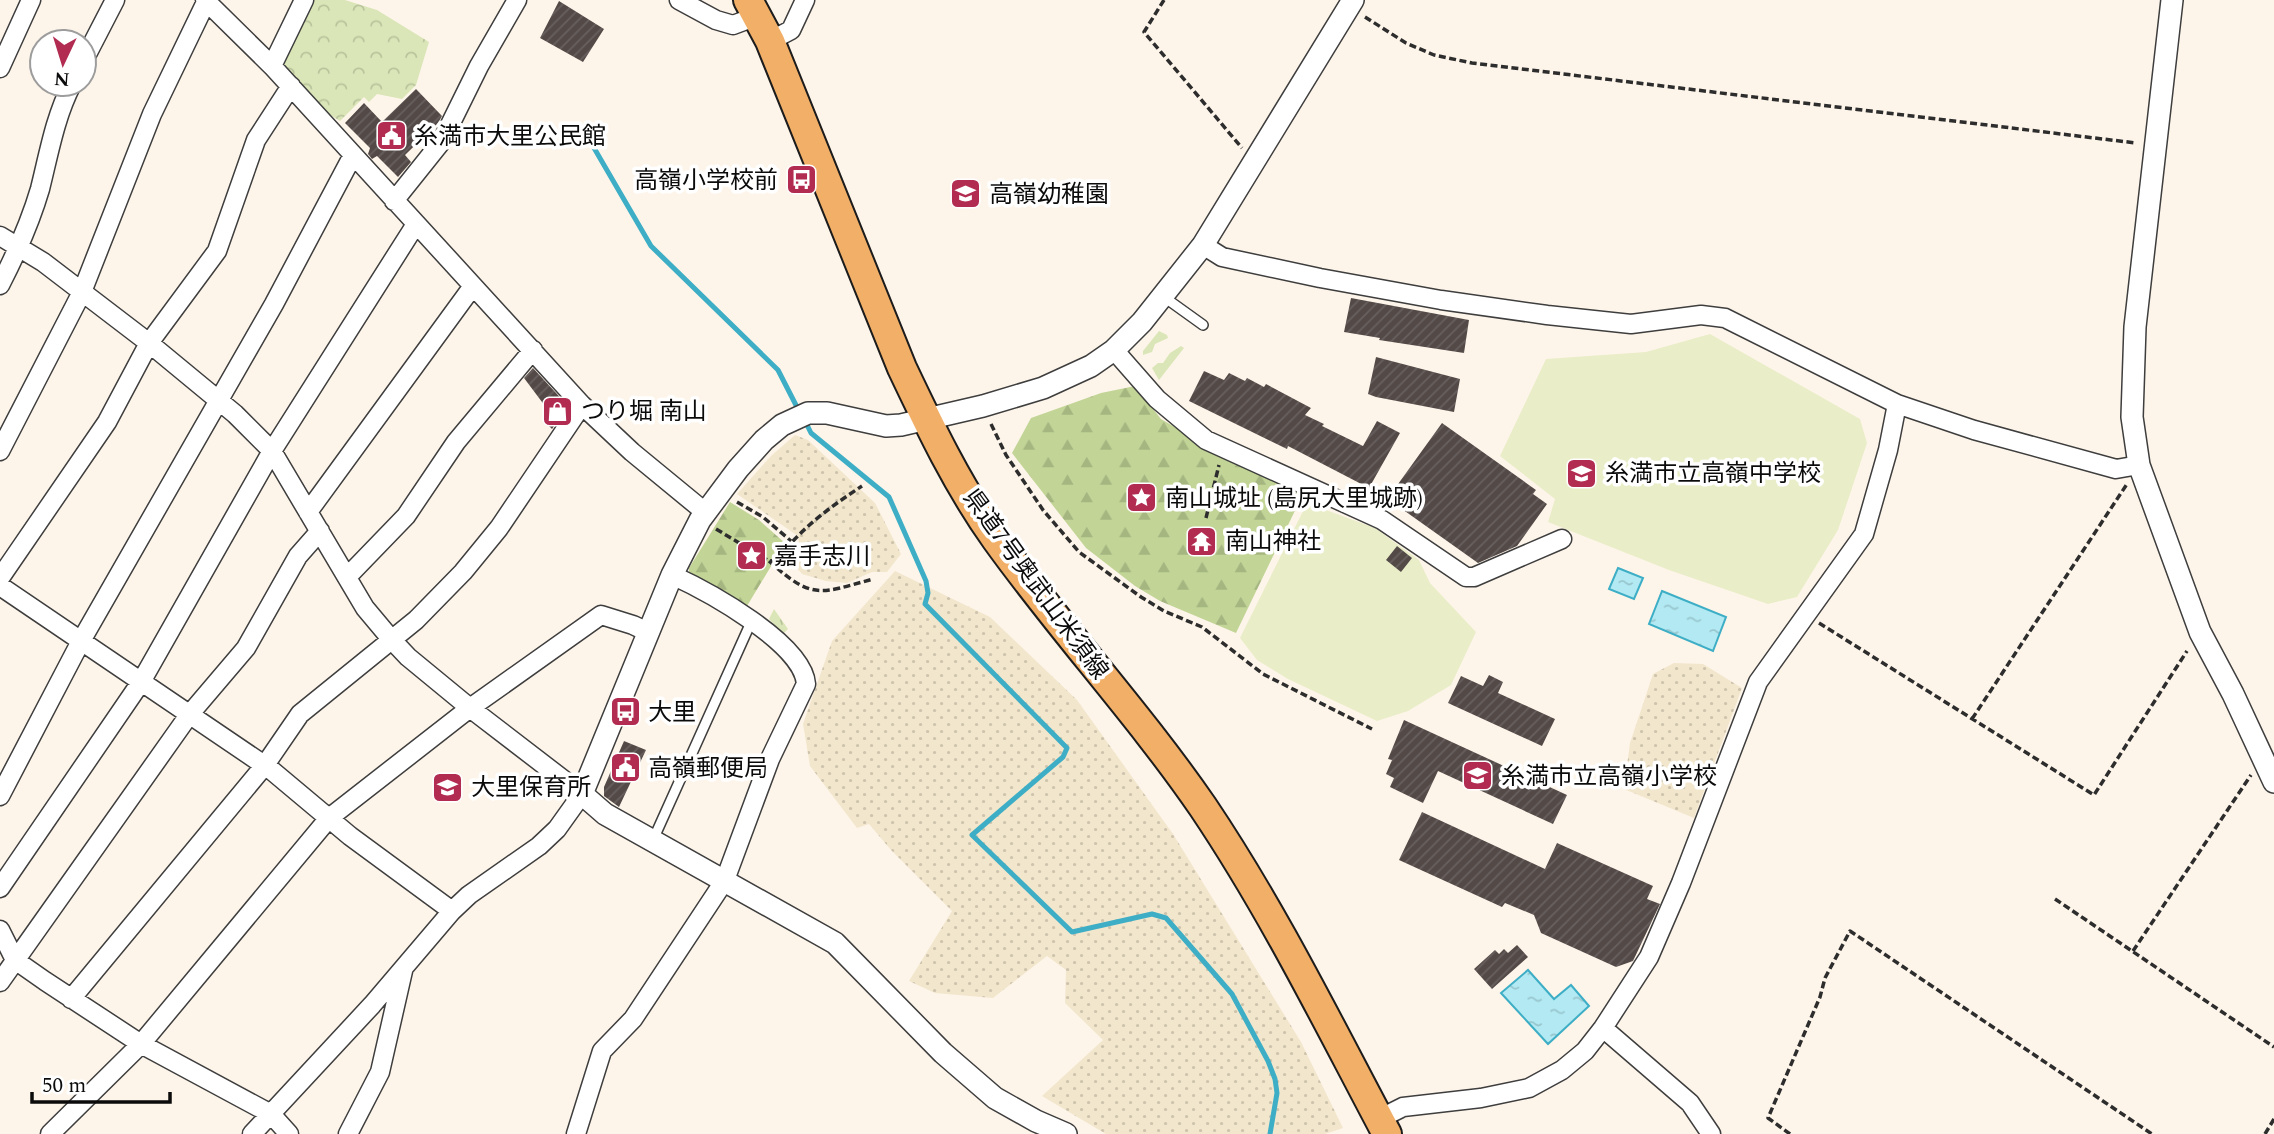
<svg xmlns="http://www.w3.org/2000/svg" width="2274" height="1134" font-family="Spectral,'Noto Sans JP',serif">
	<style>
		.farmland { fill: url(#farmland-dots) }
		.grass { fill: url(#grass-tufts) }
		.forest { fill: url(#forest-firs) }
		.park { fill: url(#park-crowns) }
		.garden { fill: #dae6b7 }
		.pitch { fill: #e9edc8 }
		.water { fill: url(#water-ripples); stroke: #3daec5; stroke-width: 2 }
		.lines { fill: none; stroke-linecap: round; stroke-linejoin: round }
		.stream { stroke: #3daec5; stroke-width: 5 }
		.building { fill: url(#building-hatch) }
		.service-casing { stroke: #3e3e3e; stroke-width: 12 }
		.minor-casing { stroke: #3e3e3e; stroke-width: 21 }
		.tertiary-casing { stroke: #3e3e3e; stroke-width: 24 }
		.primary-casing { stroke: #1c1c1c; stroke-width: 32 }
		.path { stroke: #2d2d2d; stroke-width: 3.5; stroke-dasharray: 7 3.5; stroke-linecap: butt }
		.service { stroke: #fff; stroke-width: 9 }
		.minor { stroke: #fff; stroke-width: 18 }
		.tertiary { stroke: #fff; stroke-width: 21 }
		.primary { stroke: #f1af68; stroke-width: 28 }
		.labels { text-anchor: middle; stroke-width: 7; stroke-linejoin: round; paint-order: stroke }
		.poi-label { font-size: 24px; fill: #0b0b0b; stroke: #fff; text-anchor: start }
		.street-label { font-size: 24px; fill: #0b0b0b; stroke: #fff }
	</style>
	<defs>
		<pattern id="farmland-dots" width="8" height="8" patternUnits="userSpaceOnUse" patternTransform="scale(1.75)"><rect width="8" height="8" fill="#f2e6cc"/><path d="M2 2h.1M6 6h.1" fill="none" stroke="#cec4ae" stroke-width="1.8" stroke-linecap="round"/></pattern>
		<pattern id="grass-tufts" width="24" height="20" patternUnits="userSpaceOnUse" patternTransform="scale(1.75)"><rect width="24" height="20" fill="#dae6b7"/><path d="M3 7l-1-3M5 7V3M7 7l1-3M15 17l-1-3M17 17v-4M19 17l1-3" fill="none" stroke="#bac49c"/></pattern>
		<pattern id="forest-firs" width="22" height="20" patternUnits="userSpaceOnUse" patternTransform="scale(1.75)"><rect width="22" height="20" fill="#c2d597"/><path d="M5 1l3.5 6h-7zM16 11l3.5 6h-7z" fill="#a5b681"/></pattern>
		<pattern id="park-crowns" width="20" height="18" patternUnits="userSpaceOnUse" patternTransform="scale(1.75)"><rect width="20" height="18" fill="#dae6b7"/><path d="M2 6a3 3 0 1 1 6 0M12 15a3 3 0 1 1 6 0" fill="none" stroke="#bac49c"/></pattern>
		<pattern id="water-ripples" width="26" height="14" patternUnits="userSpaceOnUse" patternTransform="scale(1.75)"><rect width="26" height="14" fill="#b2e9f2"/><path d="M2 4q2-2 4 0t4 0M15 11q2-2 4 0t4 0" fill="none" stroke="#98c6ce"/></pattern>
		<pattern id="building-hatch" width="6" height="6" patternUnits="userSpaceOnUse" patternTransform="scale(1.75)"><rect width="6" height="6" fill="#534a48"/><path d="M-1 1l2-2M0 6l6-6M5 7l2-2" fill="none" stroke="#67605e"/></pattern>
	</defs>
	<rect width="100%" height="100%" fill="#fef5ea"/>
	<path class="farmland" d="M795,435L808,440L875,503L901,554L887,572H872L847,583L826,581L802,574L796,567L801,558L798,536L737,494L771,456Z
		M895,571L990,617L1077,700L1173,834L1301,1042L1343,1128L1325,1134H1106L1042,1096L1103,1040L1065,1003L1066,970L1047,956L993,998L935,993L909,981L952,911L891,850L869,824L857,828L810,766L803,724L832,641Z
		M1674,663L1703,664L1742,688L1694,818L1624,789L1630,743L1653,674Z"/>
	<path class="grass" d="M774,609L788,629L783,634L769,619Z"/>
	<path class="forest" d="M1135,386L1161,419L1226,457L1303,494L1236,633L1160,601L1135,586L1086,548L1012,453L1031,418L1101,393Z
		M730,502L759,520L785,543L747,606L689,572V568Z"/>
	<path class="park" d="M313,0H345L377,10L429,42L416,85L402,99L377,94L369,102L364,97L340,121L324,111L280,63Z"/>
	<path class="garden" d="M1159,331L1167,335L1168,338L1155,344L1152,352L1143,355V351Z
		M1181,346L1184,348L1159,380L1152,368L1158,363H1163L1170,353Z"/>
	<path class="pitch" d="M1710,334L1860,419L1867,443L1838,530L1797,597L1768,604L1669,570L1548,522L1555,499L1500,456L1546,359L1646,352Z
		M1307,503L1375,528L1419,560L1430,583L1476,632L1451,685L1408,711L1377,721L1288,679L1257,660L1240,638Z"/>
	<path class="water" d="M1618,568L1643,578L1634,599L1609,589Z
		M1662,591L1726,617L1713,651L1649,624Z
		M1528,970L1554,999L1571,985L1589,1006L1548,1044L1501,993Z"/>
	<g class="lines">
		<path class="stream" d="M590,141L651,246L778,370L800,413
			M805,421L811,433L889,497L926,581L928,593L925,604L1067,748L1063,757L972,835L1072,932L1152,914L1166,918L1232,994L1268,1061L1275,1079L1277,1093L1270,1134"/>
	</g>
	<path class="building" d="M559,1L604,29L583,62L540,38Z
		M416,89L442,116L438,123L405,155L411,162L398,177L377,156L372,159L368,154L370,148L345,123L364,103L382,122Z
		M1351,298L1469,320L1464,353L1379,340L1380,338L1344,332Z
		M1376,357L1460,379L1454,412L1376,397L1368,394Z
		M533,368L568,406L552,429L544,421L551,414L524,378Z
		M1204,371L1224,380L1229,373L1245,381L1247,378L1264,387L1266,384L1311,408L1305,415L1324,424L1322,426L1363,446L1377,421L1400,433L1369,488L1288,446L1287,449L1189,401Z
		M1442,423L1536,490L1533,494L1547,504L1517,546L1478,563L1402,509L1404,506L1388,498Z
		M1194,530L1213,535L1209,551L1190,547Z
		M1397,546L1412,558L1401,572L1386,560Z
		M1489,675L1503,682L1498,693L1555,719L1542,746L1448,703L1461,676L1483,686Z
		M1404,720L1567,795L1553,824L1438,771L1423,803L1390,787L1394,778L1386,774L1392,760L1388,759Z
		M624,741L646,750L619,807L604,796V787Z
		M1422,812L1545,869L1557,843L1653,886L1647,899L1660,904L1633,961L1616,967L1541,933L1534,915L1505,903L1502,907L1399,860Z
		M1517,945L1528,957L1492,989L1474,969L1495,950L1499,954L1504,949L1508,953Z"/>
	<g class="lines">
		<defs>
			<path id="service" d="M1164,297L1203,325
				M653,840L752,620"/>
			<path id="minor" d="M205,0L272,66L582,405L632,452L705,512
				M679,0L716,20L733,25L757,16
				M770,41L791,30L805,0
				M84,60L115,0
				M272,66L304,0
				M0,68L31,0
				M394,201L442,141L479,66L517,0
				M0,236L43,262L149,343L235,414L272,451L365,608L391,639L408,657L470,708L582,794L557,829L539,846L469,895L452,911L372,1005L252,1134
				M1203,245L1222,257L1320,278L1441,300L1547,315L1631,324L1701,315L1725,318L1897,404L1974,430L2116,469L2139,465
				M0,285C16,254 30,223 40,189C49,153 55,117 72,84
				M1114,350L1157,399L1206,440L1382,520L1466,577H1474L1562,539
				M0,451L82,292L152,114L206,2
				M308,512L473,286
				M348,576L406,516L456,442L533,350
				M0,578L107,422L149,343L217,251L256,140L291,86
				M0,586L270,769L350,836L452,911
				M0,796L81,641L274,304L353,155
				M0,888L141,682L272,451L416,224
				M0,930L15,960L45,981L141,1044L271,1114L289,1134
				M0,982L189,715L246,648L298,556L320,531
				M71,999L265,765L300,714L416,620L463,572L499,528L582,405
				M1603,1028L1690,1103L1711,1134
				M1379,1119L1403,1107L1481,1098L1529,1088L1562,1070L1585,1051L1603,1028L1649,957L1681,883L1758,682L1864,534L1888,450L1897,404
				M50,1134L141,1044L329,818L470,708L601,615L633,625L648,632
				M348,1134L380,1072L403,971
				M576,1134L602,1051L633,1019L725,880L770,759L806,684C803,643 707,591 672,575"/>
			<path id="tertiary" d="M2172,0L2135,327L2132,417L2139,465L2200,632L2233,694L2274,782
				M1066,1134L1036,1121L995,1098L943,1053L835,943L605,814L582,794L672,575L700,520L738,469L764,440L782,425L808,413H827L886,426L901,425L983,406L1043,388L1091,366L1114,350L1142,322L1203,245L1353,0"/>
			<path id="primary" d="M748,0L770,41L902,368C930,427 958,486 996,539C1062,631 1139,714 1203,807C1273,911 1328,1023 1387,1134"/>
		</defs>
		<use href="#service" class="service-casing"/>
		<use href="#minor" class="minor-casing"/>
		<use href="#tertiary" class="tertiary-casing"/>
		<use href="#primary" class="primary-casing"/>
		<path class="path" d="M1164,0L1144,32L1242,148
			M1365,17L1406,43L1434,55L1472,63L2136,143
			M991,424L1006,455L1043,510L1079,552L1141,597L1164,611L1202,627L1263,674L1372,729
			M737,502L763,517L791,541
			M1206,518L1219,465
			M716,529L769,561L777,560C800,529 830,507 862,486
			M769,561C812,600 819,594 873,579
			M1819,623L2094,795L2187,651
			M1972,719L2127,484
			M2055,899L2274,1047
			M2133,951L2251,775
			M1790,1134L1768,1118L1820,997L1825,978L1850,931L2152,1134
			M2265,1134L2274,1119"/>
		<use href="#service" class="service"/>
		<use href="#minor" class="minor"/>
		<use href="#tertiary" class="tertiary"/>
		<use href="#primary" class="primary"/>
	</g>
	<defs>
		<symbol id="civic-square" viewBox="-11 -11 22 22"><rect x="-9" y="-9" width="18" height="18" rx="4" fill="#b22c52" stroke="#fff"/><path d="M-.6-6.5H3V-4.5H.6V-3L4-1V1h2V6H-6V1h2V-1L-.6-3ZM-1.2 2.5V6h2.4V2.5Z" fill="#fff"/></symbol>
		<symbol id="bus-square" viewBox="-11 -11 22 22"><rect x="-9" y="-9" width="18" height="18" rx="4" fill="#b22c52" stroke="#fff"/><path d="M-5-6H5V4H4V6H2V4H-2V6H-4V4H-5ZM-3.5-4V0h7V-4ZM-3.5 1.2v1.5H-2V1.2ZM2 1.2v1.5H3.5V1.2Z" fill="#fff"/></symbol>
		<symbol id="school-square" viewBox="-11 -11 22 22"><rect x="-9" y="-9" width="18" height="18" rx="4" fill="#b22c52" stroke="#fff"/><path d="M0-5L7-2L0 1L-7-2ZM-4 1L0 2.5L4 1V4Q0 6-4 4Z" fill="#fff"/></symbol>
		<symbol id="shop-square" viewBox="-11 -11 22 22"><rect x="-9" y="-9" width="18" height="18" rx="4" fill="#b22c52" stroke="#fff"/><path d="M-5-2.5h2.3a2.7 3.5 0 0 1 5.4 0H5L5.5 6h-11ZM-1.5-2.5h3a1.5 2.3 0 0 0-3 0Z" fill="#fff"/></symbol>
		<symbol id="sight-square" viewBox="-11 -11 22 22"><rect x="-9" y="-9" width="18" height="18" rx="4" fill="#b22c52" stroke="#fff"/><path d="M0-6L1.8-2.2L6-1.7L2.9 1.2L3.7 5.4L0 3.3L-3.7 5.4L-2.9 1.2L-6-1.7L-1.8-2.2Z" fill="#fff"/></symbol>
		<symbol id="temple-square" viewBox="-11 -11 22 22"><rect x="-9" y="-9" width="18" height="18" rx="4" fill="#b22c52" stroke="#fff"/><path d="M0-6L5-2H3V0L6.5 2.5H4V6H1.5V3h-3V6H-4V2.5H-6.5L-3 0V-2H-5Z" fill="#fff"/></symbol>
	</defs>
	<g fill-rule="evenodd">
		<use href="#civic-square" x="374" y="118" width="35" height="35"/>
		<use href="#bus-square" x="784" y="162" width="35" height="35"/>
		<use href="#school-square" x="948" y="176" width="35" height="35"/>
		<use href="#shop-square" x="540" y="394" width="35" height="35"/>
		<use href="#school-square" x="1564" y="456" width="35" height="35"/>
		<use href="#sight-square" x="1124" y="480" width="35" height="35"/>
		<use href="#temple-square" x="1184" y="524" width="35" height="35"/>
		<use href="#sight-square" x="734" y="538" width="35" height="35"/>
		<use href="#bus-square" x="608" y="694" width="35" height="35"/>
		<use href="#civic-square" x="608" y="750" width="35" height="35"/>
		<use href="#school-square" x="1460" y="758" width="35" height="35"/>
		<use href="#school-square" x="430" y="770" width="35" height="35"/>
	</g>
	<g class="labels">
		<g class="poi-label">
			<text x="414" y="144">糸満市大里公民館</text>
			<text x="778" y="188" text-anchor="end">高嶺小学校前</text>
			<text x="989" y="202">高嶺幼稚園</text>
			<text x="581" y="419">つり堀 南山</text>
			<text x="1605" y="481">糸満市立高嶺中学校</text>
			<text x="1165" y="506">南山城址 (島尻大里城跡)</text>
			<text x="1225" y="549">南山神社</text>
			<text x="774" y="564">嘉手志川</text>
			<text x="648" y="720">大里</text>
			<text x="648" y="776">高嶺郵便局</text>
			<text x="1501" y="784">糸満市立高嶺小学校</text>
			<text x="471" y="795">大里保育所</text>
		</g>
		<g class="street-label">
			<text transform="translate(1036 584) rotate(54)" y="8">県道7号奥武山米須線</text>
		</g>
	</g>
	<g transform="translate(63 63) rotate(184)"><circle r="33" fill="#ffffff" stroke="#9d9d9d" stroke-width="2"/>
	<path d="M0-5L12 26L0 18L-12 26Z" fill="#b22c52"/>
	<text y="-10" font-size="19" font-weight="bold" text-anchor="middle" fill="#0b0b0b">N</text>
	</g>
	<path d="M32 1092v10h138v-10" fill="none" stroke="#0b0b0b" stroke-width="3.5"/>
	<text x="42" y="1092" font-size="21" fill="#0b0b0b" stroke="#ffffff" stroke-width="5" paint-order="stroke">50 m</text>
</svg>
